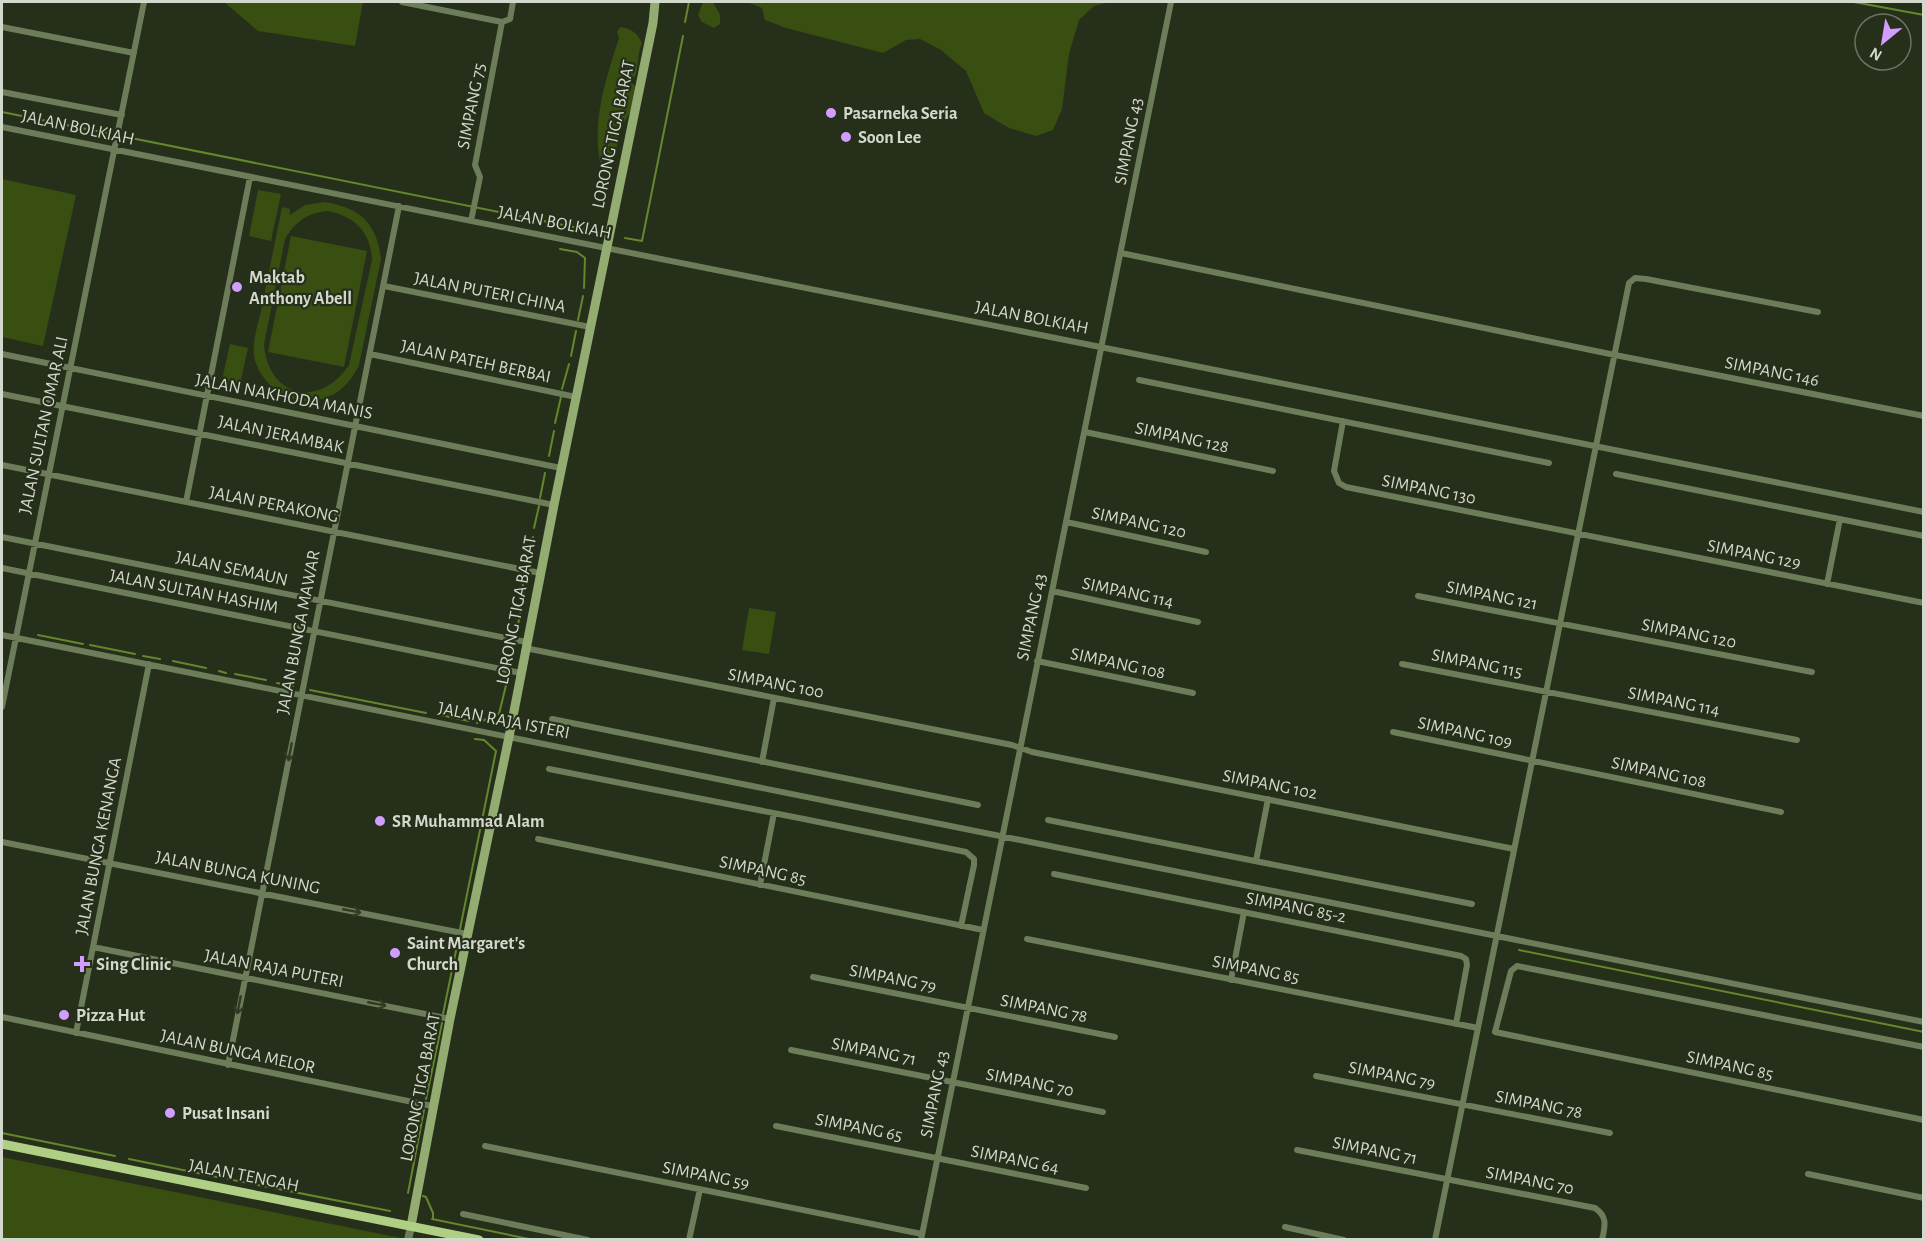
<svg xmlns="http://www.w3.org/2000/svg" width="1925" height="1241" font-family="'Alegreya Sans',sans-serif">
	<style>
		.green { fill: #384f11; fill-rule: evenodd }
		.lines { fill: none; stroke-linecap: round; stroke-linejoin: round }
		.stream { stroke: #64872d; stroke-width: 2 }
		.minor { stroke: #6d7d5a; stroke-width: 6 }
		.tertiary { stroke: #6d7d5a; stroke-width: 8 }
		.secondary { stroke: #92ac72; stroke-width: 9 }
		.primary { stroke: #aecf84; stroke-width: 9 }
		.oneway { stroke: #313b24 }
		.poi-dot { fill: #d19dfe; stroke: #262f1a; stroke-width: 2 }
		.labels { text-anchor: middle; stroke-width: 4.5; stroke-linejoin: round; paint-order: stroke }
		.street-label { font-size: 18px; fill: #d2d8cb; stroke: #262f1a }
		.poi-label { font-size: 18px; font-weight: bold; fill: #d2d8cb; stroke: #262f1a; text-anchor: start }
	</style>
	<rect width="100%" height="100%" fill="#262f1a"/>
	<path class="green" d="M224,2H363L355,46L258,31Z
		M703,2H715L714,4L720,15V24L714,28L702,22L698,15Z
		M747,2H1111L1094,6L1079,20L1069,54L1062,109L1053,130L1036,136L1009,128L984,113L966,71L941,50L920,39L906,40L883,53L786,28L765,20L762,8Z
		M620,27C631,29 637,32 642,43C637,54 639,65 635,77L629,80L636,87L631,111L618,132L616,156L610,169L602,171C590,126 605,81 619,38L617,32Z
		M2,179L76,195L43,346L2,337Z
		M258,190L281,194L271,241L249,236Z
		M324,202C359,207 377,223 381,259L359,365C349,386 334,399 310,401C284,403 259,381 254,356C252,342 258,324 261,311C268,276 275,242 282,207L290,209V215L305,205ZM328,211C354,216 371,232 372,260L349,365C320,409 268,398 264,344L285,239C296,221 307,213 328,211Z
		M291,236L367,251L344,367L268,352Z
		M230,344L248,348L240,384L222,380Z
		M749,608L776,612L769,654L742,650Z
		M2,1157L401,1238L400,1239H2Z"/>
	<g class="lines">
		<path class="stream" d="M1854,2L1924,15
			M685,22L689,2
			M2,112L593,231
			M625,238L642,241L683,36
			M560,249L577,252L585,258L584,288
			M578,320L583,296
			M571,356L576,331
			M562,389L569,364
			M555,423L561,397
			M549,456L554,431
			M540,498L545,473
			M534,528L539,506
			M524,566L533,537
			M522,576L524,599L522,605
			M38,635L83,644
			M516,635L520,614
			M90,645L135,654
			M143,656L160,659
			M173,661L206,668
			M510,666L514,645
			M219,671L226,673
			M235,674L266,680
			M277,683L293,686
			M310,690L426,713
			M436,714L469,721
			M477,723L499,714L508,677
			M460,929L496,751L484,740L475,739
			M1519,950L1924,1032
			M443,1014L459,936
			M426,1099L442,1023
			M2,1133L115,1156
			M129,1159L217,1177
			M228,1179L390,1211
			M408,1193L424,1110
			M423,1196L426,1197L433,1213V1219
			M432,1219L534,1240"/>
		<path class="minor" d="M402,2L502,22
			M502,22L510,19L513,2
			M2,27L134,53
			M2,92L122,115
			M2,127L1924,512
			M471,221L480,177L475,165L502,22
			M1121,253L1615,355L1924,416
			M384,286L590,327
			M2,354L561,468
			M370,354L576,397
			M1139,380L1549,463
			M2,394L554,505
			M1343,421L1334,471L1339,483L1346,487L1924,603
			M1085,432L1273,471
			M2,465L540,573
			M1616,474L1924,536
			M186,502L250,177
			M1066,522L1206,552
			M2,537L526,642
			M2,568L521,673
			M1827,584L1840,519
			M1052,591L1198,622
			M1418,596L1812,672
			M2,635L1924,1022
			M525,648L1012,745L1032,752L1514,849
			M1037,661L1193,693
			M1402,664L1797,740
			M2,707L144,2
			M552,719L978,805
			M1393,732L1781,812
			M762,762L774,698
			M549,769L804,819L966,852L974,859V865L961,926
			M1048,820L1472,904
			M538,839L983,930
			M2,842L467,934
			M1256,861L1268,799
			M1054,874L1461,956L1466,959L1467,965L1456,1024
			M760,885L774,813
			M1027,939L1478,1028
			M93,947L450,1019
			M813,977L1115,1037
			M1231,980L1244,912
			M2,1017L432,1106
			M76,1033L149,664
			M1924,1047L1517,966L1511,971L1495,1032L1924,1120
			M791,1050L1103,1112
			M228,1065L399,206
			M1316,1076L1610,1133
			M776,1126L1086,1188
			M485,1146L922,1234
			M1297,1150L1595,1208C1608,1217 1605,1226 1602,1240
			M1808,1174L1924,1198
			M463,1214L588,1240
			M1285,1227L1344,1240
			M689,1240L700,1189
			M921,1240L1171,2
			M1435,1240L1629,283L1635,278L1646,279L1818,312"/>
		<path class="tertiary" d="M408,1240L411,1226"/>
		<path class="secondary" d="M411,1226L450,1019L509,737L554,505L653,23L655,2"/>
		<path class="primary" d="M2,1144L479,1240"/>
	</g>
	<defs><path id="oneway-shaft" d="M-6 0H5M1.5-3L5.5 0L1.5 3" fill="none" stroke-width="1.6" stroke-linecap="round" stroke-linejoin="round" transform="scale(1.5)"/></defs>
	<g class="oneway">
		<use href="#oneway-shaft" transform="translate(290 752) rotate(101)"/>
		<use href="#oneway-shaft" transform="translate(352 911) rotate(11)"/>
		<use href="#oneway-shaft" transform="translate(377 1004) rotate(11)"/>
		<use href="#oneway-shaft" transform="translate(239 1005) rotate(101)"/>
	</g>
	<g class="poi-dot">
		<circle cx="831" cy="113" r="6"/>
		<circle cx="846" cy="137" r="6"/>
		<circle cx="237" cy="287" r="6"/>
		<circle cx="380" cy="821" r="6"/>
		<circle cx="395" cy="953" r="6"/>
		<path d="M79 955h6v6h6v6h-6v6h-6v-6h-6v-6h6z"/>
		<circle cx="64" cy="1015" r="6"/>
		<circle cx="170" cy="1113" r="6"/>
	</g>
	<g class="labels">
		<g class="street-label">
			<text transform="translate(471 106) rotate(-79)" y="6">SIMPANG 75</text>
			<text transform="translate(78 127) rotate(12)" y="6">JALAN BOLKIAH</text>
			<text transform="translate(613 134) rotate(-78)" y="6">LORONG TIGA BARAT</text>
			<text transform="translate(1128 141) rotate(-79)" y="6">SIMPANG 43</text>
			<text transform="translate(555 222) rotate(11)" y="6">JALAN BOLKIAH</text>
			<text transform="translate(490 292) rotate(11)" y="6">JALAN PUTERI CHINA</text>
			<text transform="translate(1032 317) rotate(11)" y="6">JALAN BOLKIAH</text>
			<text transform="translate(476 361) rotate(12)" y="6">JALAN PATEH BERBAI</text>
			<text transform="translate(1772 371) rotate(11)" y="6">SIMPANG 146</text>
			<text transform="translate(284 396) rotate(11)" y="6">JALAN NAKHODA MANIS</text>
			<text transform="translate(43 425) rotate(-78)" y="6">JALAN SULTAN OMAR ALI</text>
			<text transform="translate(281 434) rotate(12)" y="6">JALAN JERAMBAK</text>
			<text transform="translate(1182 437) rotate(12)" y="6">SIMPANG 128</text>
			<text transform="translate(1429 489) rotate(11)" y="6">SIMPANG 130</text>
			<text transform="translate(274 504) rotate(11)" y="6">JALAN PERAKONG</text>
			<text transform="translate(1139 522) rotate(12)" y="6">SIMPANG 120</text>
			<text transform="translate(1754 554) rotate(11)" y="6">SIMPANG 129</text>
			<text transform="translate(232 568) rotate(12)" y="6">JALAN SEMAUN</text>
			<text transform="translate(194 591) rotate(11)" y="6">JALAN SULTAN HASHIM</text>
			<text transform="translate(1128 592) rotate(12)" y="6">SIMPANG 114</text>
			<text transform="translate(1492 595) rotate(11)" y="6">SIMPANG 121</text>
			<text transform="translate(516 610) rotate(-79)" y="6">LORONG TIGA BARAT</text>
			<text transform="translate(1031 617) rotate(-78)" y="6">SIMPANG 43</text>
			<text transform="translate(298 632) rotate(-79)" y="6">JALAN BUNGA MAWAR</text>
			<text transform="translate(1689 633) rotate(11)" y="6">SIMPANG 120</text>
			<text transform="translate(1118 663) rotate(12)" y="6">SIMPANG 108</text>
			<text transform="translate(1477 663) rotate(11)" y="6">SIMPANG 115</text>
			<text transform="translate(776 683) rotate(11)" y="6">SIMPANG 100</text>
			<text transform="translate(1674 701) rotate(11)" y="6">SIMPANG 114</text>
			<text transform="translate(504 720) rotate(11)" y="6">JALAN RAJA ISTERI</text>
			<text transform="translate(1465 732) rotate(12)" y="6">SIMPANG 109</text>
			<text transform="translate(1659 772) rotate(12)" y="6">SIMPANG 108</text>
			<text transform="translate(1270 784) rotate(11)" y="6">SIMPANG 102</text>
			<text transform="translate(98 846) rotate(-79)" y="6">JALAN BUNGA KENANGA</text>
			<text transform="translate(763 870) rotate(12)" y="6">SIMPANG 85</text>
			<text transform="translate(238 872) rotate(11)" y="6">JALAN BUNGA KUNING</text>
			<text transform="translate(1296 907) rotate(11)" y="6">SIMPANG 85-2</text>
			<text transform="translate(274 968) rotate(11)" y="6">JALAN RAJA PUTERI</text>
			<text transform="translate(1256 969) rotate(11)" y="6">SIMPANG 85</text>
			<text transform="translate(893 978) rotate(11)" y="6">SIMPANG 79</text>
			<text transform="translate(1044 1008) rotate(11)" y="6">SIMPANG 78</text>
			<text transform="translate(238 1051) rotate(12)" y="6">JALAN BUNGA MELOR</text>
			<text transform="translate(874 1051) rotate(11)" y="6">SIMPANG 71</text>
			<text transform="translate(1730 1065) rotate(12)" y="6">SIMPANG 85</text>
			<text transform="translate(1392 1075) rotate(11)" y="6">SIMPANG 79</text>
			<text transform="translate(1030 1082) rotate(11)" y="6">SIMPANG 70</text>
			<text transform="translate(420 1087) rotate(-79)" y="6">LORONG TIGA BARAT</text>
			<text transform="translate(934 1094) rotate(-79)" y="6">SIMPANG 43</text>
			<text transform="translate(1539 1104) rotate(11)" y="6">SIMPANG 78</text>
			<text transform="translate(859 1127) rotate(11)" y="6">SIMPANG 65</text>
			<text transform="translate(1375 1150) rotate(11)" y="6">SIMPANG 71</text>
			<text transform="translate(1015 1159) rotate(11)" y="6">SIMPANG 64</text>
			<text transform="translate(244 1175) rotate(11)" y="6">JALAN TENGAH</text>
			<text transform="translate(706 1175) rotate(11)" y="6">SIMPANG 59</text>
			<text transform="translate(1530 1180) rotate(11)" y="6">SIMPANG 70</text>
		</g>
		<g class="poi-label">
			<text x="843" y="119">Pasarneka Seria</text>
			<text x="858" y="143">Soon Lee</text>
			<text x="249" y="283">Maktab<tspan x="249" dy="21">Anthony Abell</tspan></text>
			<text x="392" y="827">SR Muhammad Alam</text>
			<text x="407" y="949">Saint Margaret's<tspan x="407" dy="21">Church</tspan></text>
			<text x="96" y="970">Sing Clinic</text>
			<text x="76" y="1021">Pizza Hut</text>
			<text x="182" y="1119">Pusat Insani</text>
		</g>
	</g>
	<rect width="1925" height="1241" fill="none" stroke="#d2d8cb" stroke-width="6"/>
	<g transform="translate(1883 42) rotate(210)"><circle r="28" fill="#262f1a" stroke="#6b7361" stroke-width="1.5"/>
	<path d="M0-4.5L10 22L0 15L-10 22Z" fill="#d19dfe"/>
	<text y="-9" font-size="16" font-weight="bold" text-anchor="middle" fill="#d2d8cb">N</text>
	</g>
</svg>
